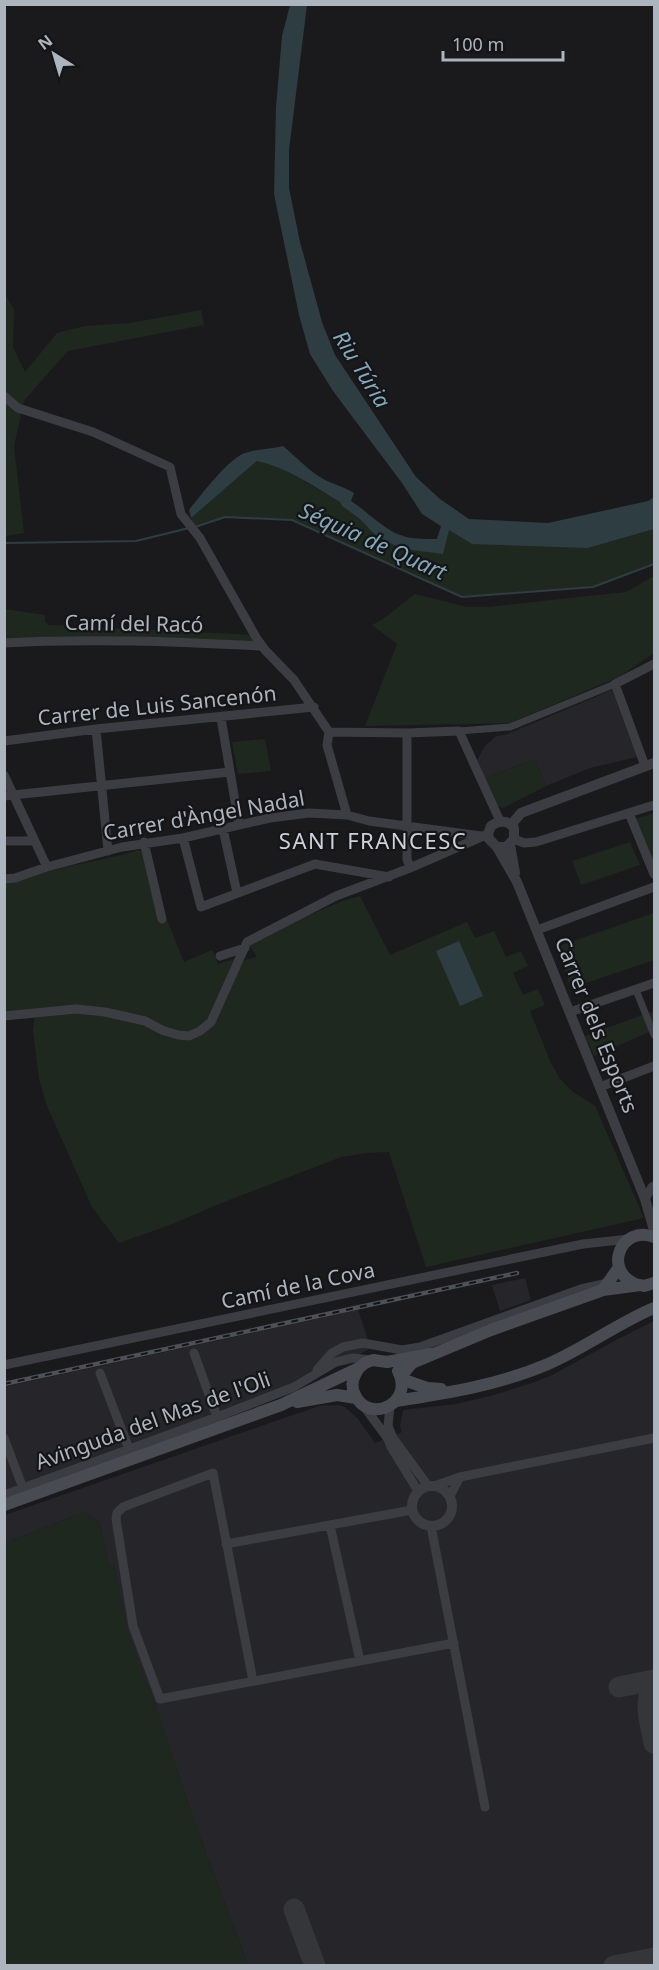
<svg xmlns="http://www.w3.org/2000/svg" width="659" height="1970" font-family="'Noto Sans',sans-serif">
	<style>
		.built { fill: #26262a }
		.green { fill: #1f281f }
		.water { fill: #2e3d42 }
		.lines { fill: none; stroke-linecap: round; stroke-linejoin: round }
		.stream { stroke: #2e3d42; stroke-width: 2 }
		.taxiway { stroke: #34363a; stroke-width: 21 }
		.pedestrian { stroke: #3b3d42; stroke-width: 7 }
		.minor { stroke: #3b3d42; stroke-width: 9 }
		.tertiary { stroke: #3b3d42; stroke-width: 10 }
		.secondary { stroke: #484c52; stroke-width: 12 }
		.rail-casing { stroke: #4d5157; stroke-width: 4.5 }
		.rail { stroke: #151518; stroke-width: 2; stroke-dasharray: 7; stroke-linecap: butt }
		.labels { text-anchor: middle; stroke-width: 4.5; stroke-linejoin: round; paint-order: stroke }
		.street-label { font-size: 21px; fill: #acb4bd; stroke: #151518 }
		.water-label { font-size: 22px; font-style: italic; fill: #81a9ba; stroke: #151518 }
		.neighbourhood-label { font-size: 22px; letter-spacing: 1.5px; fill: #cdd2d9; stroke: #151518 }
	</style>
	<rect width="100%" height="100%" fill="#1a1a1d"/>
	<path class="built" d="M612,690L637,757L590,768L546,786L535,759L485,778L477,760L485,746L496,736L505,735Z
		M525,1278L531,1300L500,1311L492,1285Z
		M358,1310L371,1348L288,1393L5,1493L4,1387Z
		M654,1321V1965H248L192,1815L158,1713L127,1631L114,1565L109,1566L100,1523L84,1512L5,1543V1515L319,1406L338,1405L345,1407L358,1419L375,1443L402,1432L400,1426L403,1410L456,1404L494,1395L532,1383L552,1375L618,1339Z"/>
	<path class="green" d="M4,292L14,310L13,347L25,372L57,333L85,326L131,323L201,310L204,325L68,351L42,380L24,401L14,446L24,533L5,536Z
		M257,461L276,465L340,502L342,506L360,519L373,533L443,554L448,530L588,548L654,529V563L593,587L462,597L292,520L225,517L194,527L191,518Z
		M654,576V653L619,677L510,723L365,726L397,644L372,625L383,619L415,594L467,607H488L626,592Z
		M4,609L45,615V622L49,625L255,635L262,646L5,643Z
		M265,739L271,771L238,774L232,742Z
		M535,759L546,786L503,808L496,805L485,778Z
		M654,813V864L636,819Z
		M630,842L640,865L581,885L572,861Z
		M139,850L142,852L154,892L159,923L167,920L184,962L212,950L218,964L239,957V962L257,957L247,942L342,901L360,896L390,955L467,922L475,938L494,931L506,957L521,951L528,966L513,973L523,995L538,989L545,1005L530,1011L550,1061L560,1079L573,1092L595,1106L644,1218L426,1267L389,1152L367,1153L341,1157L219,1204L175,1223L119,1243L92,1207L47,1106L39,1079L33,1031L35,1014L109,1011L5,1014V883C21,881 35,875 50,871C80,863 110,859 139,850Z
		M654,913V960L571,988L556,947Z
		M654,1011V1030L594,1056L585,1036Z
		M84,1512L100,1523L109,1565H114L127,1631L158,1713L192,1815L248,1965H5V1543Z"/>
	<path class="water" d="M290,5H307L289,150V188L300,242L322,322L335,355L416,477L440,499L469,519L548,523L648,501L654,497V529L588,548L472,544L449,530L443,554L404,549L392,544L373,533L360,519L342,506L340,502C313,486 288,468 257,461L191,518L189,510C200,496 229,458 245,453C257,449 271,449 283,446C295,456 307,469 320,477C331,484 343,486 354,493L351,501C371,514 388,535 412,538C420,539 429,539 437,539L441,526L422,514L402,483L333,391L310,354L299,315L274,194L276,107L282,36Z
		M459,941L483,996L460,1006L436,951Z"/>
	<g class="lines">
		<path class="stream" d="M195,527L225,517L292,520L462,597L593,587L654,564
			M4,543L136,541L189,528"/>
		<path class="taxiway" d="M654,1686C642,1702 651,1724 654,1743
			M619,1687L654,1680
			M294,1909L315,1966
			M614,1966L654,1958"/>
		<path class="pedestrian" d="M459,731L510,727L615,684
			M636,990L654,1035"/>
		<path class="minor" d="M4,396L18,408L93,432L170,467L181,514L200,538L257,639L265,650L294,680L329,732L327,745L347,815
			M4,643C91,638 176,642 262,646
			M221,718L239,825
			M96,729L108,851
			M329,732L407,733L459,731L500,821
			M407,733V859L410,868
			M4,741L96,729L314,707
			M645,766L615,684L654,664
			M4,775L47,867
			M4,796L230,772
			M629,813L654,874
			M223,829L237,893
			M183,838L201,907L315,864L389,877
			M514,839L524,843L536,842L654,805
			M4,841H34
			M144,842L162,919
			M4,879L15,878L47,867L122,847L183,838L270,818L309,813L347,815L369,821L481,836
			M537,930L654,887
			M220,956L245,948
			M570,1012L654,983
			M4,1016L76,1009L105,1012L145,1021L162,1030L178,1035L189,1036L200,1031L211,1022L247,942L336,896L410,868L488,834
			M600,1087L654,1066
			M645,1199L652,1187L654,1186
			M194,1353L217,1417
			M4,1365L583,1244L629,1239
			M317,1370L332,1353L343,1347L363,1343L402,1350L420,1347L581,1289L608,1283
			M100,1373L129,1449
			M363,1405L388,1439L391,1447L418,1491
			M390,1406L388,1426L393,1438L428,1486
			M4,1438L23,1488
			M434,1486L460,1477L654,1438
			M4,1495L217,1417L294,1387L336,1362L353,1358L371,1360
			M450,1496L460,1477
			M330,1525L360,1661
			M431,1526L485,1807
			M226,1544L412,1510
			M253,1681L213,1473L123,1507L117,1513L116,1519L133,1626L160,1699L454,1643"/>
		<path class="tertiary" d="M511,825L521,813L654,763
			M510,845L515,873
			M497,847H506L514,839V828C508,820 499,820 491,826L488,834L489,839L497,847L517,882L645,1199L654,1230
			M412 1506a20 20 0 1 1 40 0a20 20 0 1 1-40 0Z"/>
		<path class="secondary" d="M638,1285C601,1272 621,1224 654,1237
			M603,1290L619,1267
			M359,1368C353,1377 350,1385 355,1395C369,1425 415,1403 398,1371
			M401,1376L412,1363L491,1330L603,1290L640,1285L644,1286L654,1283
			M401,1379L427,1388L441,1389
			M396,1401C448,1393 499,1385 548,1364C585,1348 618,1323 654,1308
			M297,1402L337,1395L356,1398
			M4,1505L281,1405L359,1368L365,1363L373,1360L387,1362L431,1354"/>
		<defs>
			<path id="rail" d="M4,1384L517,1273"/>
		</defs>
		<use href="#rail" class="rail-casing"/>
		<use href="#rail" class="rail"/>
	</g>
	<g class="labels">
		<g class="street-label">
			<text transform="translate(134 624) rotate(1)" y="7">Camí del Racó</text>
			<text transform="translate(157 706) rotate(-6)" y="7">Carrer de Luis Sancenón</text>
			<text transform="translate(204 816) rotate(-10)" y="7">Carrer d'Àngel Nadal</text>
			<text transform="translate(596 1025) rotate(68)" y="7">Carrer dels Esports</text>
			<text transform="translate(298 1286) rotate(-12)" y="7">Camí de la Cova</text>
			<text transform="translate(153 1421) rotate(-20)" y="7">Avinguda del Mas de l'Oli</text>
		</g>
		<g class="water-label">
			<text transform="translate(362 369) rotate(58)" y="8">Riu Túria</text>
			<text transform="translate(373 541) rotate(24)" y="8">Séquia de Quart</text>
		</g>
		<g class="neighbourhood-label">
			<text x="373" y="849">SANT FRANCESC</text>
		</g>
	</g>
	<rect width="659" height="1970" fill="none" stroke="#acb4bd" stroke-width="12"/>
	<g transform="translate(54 54) rotate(323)" stroke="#151518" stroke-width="4.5" paint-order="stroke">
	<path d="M0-4.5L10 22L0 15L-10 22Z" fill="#acb4bd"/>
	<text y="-9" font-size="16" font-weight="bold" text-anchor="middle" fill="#acb4bd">N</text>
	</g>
	<path d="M443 51v9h120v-9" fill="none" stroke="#acb4bd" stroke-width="3"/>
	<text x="452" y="51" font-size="18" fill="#acb4bd" stroke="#151518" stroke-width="4.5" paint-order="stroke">100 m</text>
</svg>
